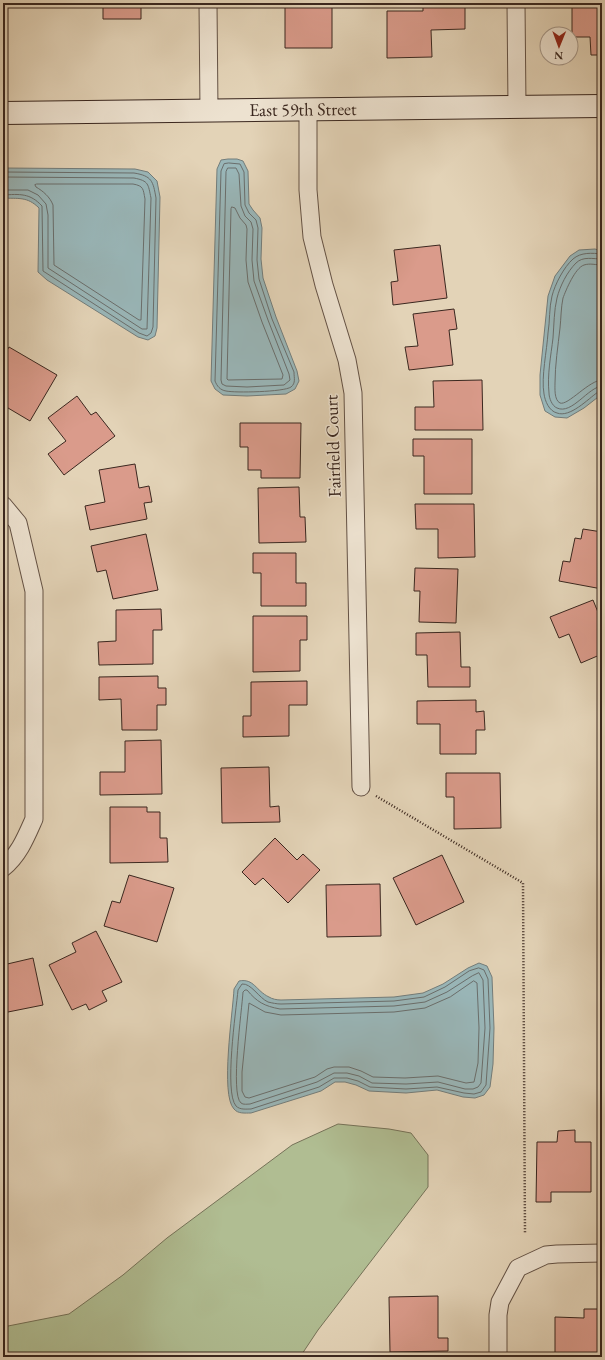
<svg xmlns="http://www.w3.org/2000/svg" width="605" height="1360" font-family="'EB Garamond',serif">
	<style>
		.green { fill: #b0bd92; stroke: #757258 }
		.water { fill: #99b6b8; stroke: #737d7b }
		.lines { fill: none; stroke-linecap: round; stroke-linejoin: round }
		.shore { stroke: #6a6e6c; stroke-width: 1 }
		.building { fill: #da9b8b; stroke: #3a271f }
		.street-casing { stroke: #645245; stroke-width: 19 }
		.secondary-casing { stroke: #3a271f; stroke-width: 24 }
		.path { stroke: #3a271f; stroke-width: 2.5; stroke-dasharray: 1 2; stroke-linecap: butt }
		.street { stroke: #ede2d0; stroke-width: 17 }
		.secondary { stroke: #ede2d0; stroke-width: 22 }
		.labels { text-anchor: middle; stroke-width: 3; stroke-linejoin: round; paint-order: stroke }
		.street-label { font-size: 18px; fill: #3a271f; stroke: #ede2d0 }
	</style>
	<rect width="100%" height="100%" fill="#e3d3b7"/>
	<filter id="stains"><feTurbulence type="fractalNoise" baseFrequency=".005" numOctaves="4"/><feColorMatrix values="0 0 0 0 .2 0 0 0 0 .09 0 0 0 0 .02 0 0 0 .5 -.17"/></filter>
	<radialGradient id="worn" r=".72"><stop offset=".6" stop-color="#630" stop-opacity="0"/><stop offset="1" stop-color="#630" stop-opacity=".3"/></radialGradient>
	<path class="green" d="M338,1124L389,1129L411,1133L428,1155V1187L318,1330L300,1357H3V1327L69,1314L123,1275L167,1238L292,1145Z"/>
	<path class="water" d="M228,159H237L243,161L248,171L249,204L253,210L260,218L262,228L261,259L263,278L276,317L297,371L299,381L295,389L286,394L247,396L223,395L215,389L211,381L217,169L221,160Z
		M3,168L135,169L148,172L157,181L160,197L157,328L155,336L148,340L138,337L47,280L38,272L39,208C27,196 18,199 3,198Z
		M595,249L602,251V394L584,408L567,418L555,417L545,411L540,395V375L548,296L555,276L570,256L579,250Z
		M479,963L487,966L492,977L494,1028L493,1064L490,1087L484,1095L475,1098L463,1097L437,1090L406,1093L369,1091L356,1085L345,1082H335L321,1091L251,1113C245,1113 238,1114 234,1109C220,1095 233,1011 234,989L239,981C254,978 256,991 269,997C272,999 277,1000 281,1000L394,997L423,993L443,984L468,968Z"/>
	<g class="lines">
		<path class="shore" d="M229,163L240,164L244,172L245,205L249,213L256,220L258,228L257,260L259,279L272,319L294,372C294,378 296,383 291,387C284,392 235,393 226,391C220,390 217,386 215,381L221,171L224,164Z
			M228,168H236L239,174L241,206L245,216L251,222L253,229L252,260L254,281L268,320L289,374L290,380L284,385L247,387L226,386L222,384L221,380L226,172Z
			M3,172L134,173C152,176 153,181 156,198L153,327L151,333L147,336L139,333L43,271L42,206C30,193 20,194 3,195
			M3,177L134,178C149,181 148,184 151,198L147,329H142L48,268V215L46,204L38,195L28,190H3
			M37,184H133C144,186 143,189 145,199L141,320H139L54,265L53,205C50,197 43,191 36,187L35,185Z
			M232,207L235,208L240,218L246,225L247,229L246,260L248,282L262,322L283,375L282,379L228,380L227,379L231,209Z
			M602,254C592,253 581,252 573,259C564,267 555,284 552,296C549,308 550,321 548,333C547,350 541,377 544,394C545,401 549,411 557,413C570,418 588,399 598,392L602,391
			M602,259C593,259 583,256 576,263C567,272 560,286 557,298C554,310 554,325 553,338C551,355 547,375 549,393C549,398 552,406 557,408C572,415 588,387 602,386
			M602,265C596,265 590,263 584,265C575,268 566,290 563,298C561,307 561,319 560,328C558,346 555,365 555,383C555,388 554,400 560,403C568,406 589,380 602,380
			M479,968L484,970L488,979L490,1028L486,1085L481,1092L474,1094L464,1093L437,1087L406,1089L370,1087L358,1081L347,1078H334L319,1087L251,1109C246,1109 240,1110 236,1106C224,1092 236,1011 238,990L242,984C251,983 259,998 268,1002C272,1003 277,1004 281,1004L394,1001L424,997L445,987L469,971Z
			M479,973L483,980L485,1028L481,1083L478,1087L473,1089H465L438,1082L406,1084L372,1083L359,1076L347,1073H334L317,1082L250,1104C248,1104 243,1105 241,1103C230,1094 242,1009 243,992L245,990H247C257,1002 264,1006 280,1009L394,1006L425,1002L447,992L472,976Z
			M474,981L477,983L479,1028L478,1063L474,1082L466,1083L438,1076L405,1078L373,1077L361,1071L349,1067H334L327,1069L315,1077L249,1098L245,1097L242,1091V1072L249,1003L265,1012L281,1015L394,1012L425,1008L450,997Z"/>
	</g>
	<path class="building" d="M103,3H141V19H103Z
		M285,3H332V48H285Z
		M595,4V7H602V55H591L590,37H572V5Z
		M423,6H465V29L431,30L432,57L387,58V11H423Z
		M440,245L447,298L393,305L391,282L398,281L394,250Z
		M454,309L457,329L449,330L453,365L409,370L405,347L418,346L413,314Z
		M9,347L57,375L30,421L3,405V357Z
		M482,380L483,430H415V407H434L433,381Z
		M77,396L91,415L96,412L115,436L64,475L48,454L66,441L48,418Z
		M240,423H301L300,478H261V470H248V447H240Z
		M413,439H472V494H424V456H413Z
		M135,464L139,488L149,486L152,502L144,503L147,519L90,530L85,506L105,502L99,470Z
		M299,487L300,517H305L306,542L259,543L258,488Z
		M415,504H474L475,557L438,558V529H416Z
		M583,529L602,532V589L559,581L563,561L570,562L575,538L581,539Z
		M146,534L158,590L113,599L106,570L97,572L91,546Z
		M253,553H296V583H306V606H261V573H253Z
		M415,568L458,569L456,623L419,622L420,591H414Z
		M593,600L602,622V654L581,663L569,634L559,638L550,617Z
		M161,609L162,630H153V664L99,665L98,642L116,641V610Z
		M253,616H307V640H300V671L253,672Z
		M460,632L461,667H470V687H428L427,655H416V633Z
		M158,676V688H166V705H157V730H122L121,699L99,700V677Z
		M307,681V705H289V736L243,737V716H251V682Z
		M476,700V712L484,711L485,730H476V754H440V724H417V701Z
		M161,740L162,794L100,795V772H125V741Z
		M269,767L270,807L279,806L280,822L222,823L221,768Z
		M446,773H500L501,828L454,829V797H446Z
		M110,807H147V812H160V838H167L168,862L110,863Z
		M275,838L297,860L303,854L320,870L288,903L263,878L255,885L242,872Z
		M442,855L464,902L416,925L393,878Z
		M129,875L174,888L157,942L104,926L112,901L120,903Z
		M380,884L381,936L327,937L326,885Z
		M96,931L122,982L102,991L107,1001L89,1010L86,1004L72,1010L49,965L76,952L72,943Z
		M33,958L43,1005L3,1013V965Z
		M575,1130V1142H591V1192H551V1202H536L537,1142H557L558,1131Z
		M600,1151H602V1185H601Z
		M438,1296V1338H448V1351L390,1352L389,1297Z
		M584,1309H602V1357H555V1317L584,1318Z"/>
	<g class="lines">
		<defs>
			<path id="street" d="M208,3L209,111
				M516,3L517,107
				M308,109V190L312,237L324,285L347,360L353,393L361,787
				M3,505L18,523L34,591V819C26,837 19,855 3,868
				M498,1357V1315L500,1302L518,1268L546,1255L557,1254L602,1253"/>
			<g id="secondary">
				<path id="s1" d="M3,113L602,106"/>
			</g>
		</defs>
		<use href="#street" class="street-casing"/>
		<use href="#secondary" class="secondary-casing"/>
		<path class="path" d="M376,796L523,883L525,1234"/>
		<use href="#street" class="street"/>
		<use href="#secondary" class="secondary"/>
	</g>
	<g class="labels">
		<g class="street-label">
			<text dy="6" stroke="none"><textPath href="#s1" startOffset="300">East 59th Street</textPath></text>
			<text transform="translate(333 446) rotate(-92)" y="6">Fairfield Court</text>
		</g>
	</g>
	<rect width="605" height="1360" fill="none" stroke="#e3d3b7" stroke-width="16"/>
	<rect x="4" y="4" width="597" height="1352" fill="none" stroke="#3a271f" stroke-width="2"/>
	<rect x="8" y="8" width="589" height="1344" fill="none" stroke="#3a271f"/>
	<g transform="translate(559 46) rotate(181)"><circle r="19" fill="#ede2d0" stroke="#a59789"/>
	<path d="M0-3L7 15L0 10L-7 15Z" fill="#8f2418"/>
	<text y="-6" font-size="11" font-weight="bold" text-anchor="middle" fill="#3a271f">N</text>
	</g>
	<rect width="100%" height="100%" filter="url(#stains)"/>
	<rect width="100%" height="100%" fill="url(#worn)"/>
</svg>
